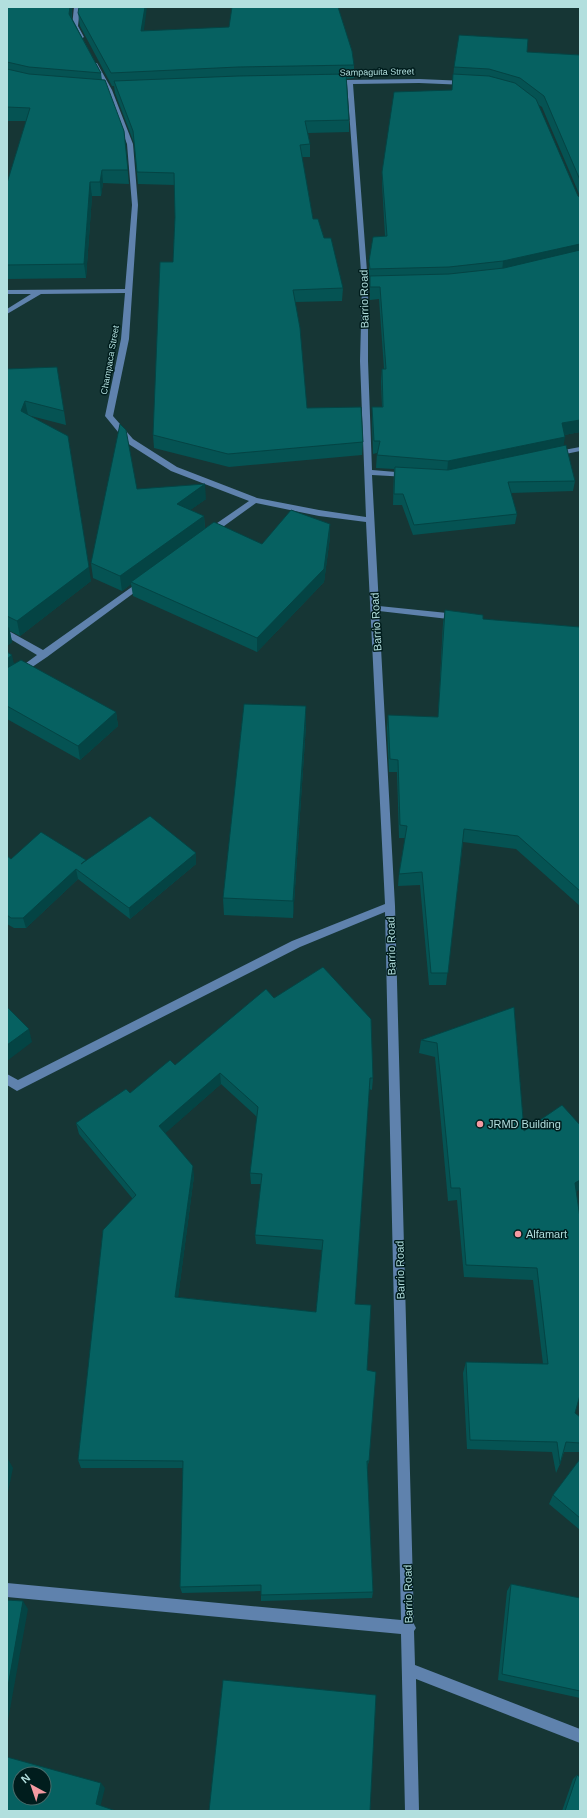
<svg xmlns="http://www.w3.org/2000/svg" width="587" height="1818" font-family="Helvetica,sans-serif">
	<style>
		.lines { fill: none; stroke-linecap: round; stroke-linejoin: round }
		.minor { fill: #5f82ad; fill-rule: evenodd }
		.wall { fill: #055353; fill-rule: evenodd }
		.shaded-wall { fill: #044444 }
		.building { fill: #066161; stroke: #044444; fill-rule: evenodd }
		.poi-dot { fill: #f49aa2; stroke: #001d1d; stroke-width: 1.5 }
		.labels { text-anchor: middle; stroke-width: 3; stroke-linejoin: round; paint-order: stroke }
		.far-street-label { font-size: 9px; fill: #b2dfde; stroke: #001d1d }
		.street-label { font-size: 11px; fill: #b2dfde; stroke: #001d1d }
		.poi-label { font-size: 11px; fill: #b2dfde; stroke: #001d1d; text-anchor: start }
	</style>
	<rect width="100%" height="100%" fill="#163635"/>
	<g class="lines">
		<path class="minor" d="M74,7H80L78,26L84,37L81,39L79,38L72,26Z
			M93,63H97L112,90L133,144L138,205L129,339L113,416L133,439L177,467L257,498L319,510L366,517L360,361L362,285L347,84L341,82L344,80L419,79L466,81L469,83L466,85L419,83L353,84L368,285V361L372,470L408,473L412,475L408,477L372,475L379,606L457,614L461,617L457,620L379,611L395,906L414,1624L416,1628L414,1631L415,1665L580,1729V1743L416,1679L419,1811H405L401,1634L7,1597V1583L401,1620L385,912L300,947L21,1089L17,1091L7,1085V1074L18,1080L292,941L385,904L366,522L319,516L256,503L213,534H207V530L249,501L171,471L127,443L105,416L121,339L125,293L41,294L7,314V309L31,294H7V290L125,289L132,205L127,144L106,90L92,64Z
			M580,447V451L556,456L552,454L553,452Z
			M143,579L146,580V584L47,657L7,684V677L37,655L7,637V630L43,650Z"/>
	</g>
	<path class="wall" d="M7,7H72V18L101,73L102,80L124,131L129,184L103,183L101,196H92L86,278L7,279V183L26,121H7Z
		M78,13L144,31L354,65V78L346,79L349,120V132L308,133L310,144V157H302L313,219L324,238L343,288L342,301L295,302L307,408L363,442L362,455L229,467L154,448L153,435L173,262L175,217V185L138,184L134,143L115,93L114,86H112L80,26Z
		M527,52L580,55V196L542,107L539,105L580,432L564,435L563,446L575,481L573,491L511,493L517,514L515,524L413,535L402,505H393L394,469L376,468L377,453L373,454L372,419V407H382L381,381L382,369H384L379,299L370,300V281L369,273V261L385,236L382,184V172L452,90L454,67Z
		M7,369L64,411L66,425L31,416L91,581L20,636L10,631L12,642L7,646Z
		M137,489L206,499L190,510L204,516L205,528L262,544L330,537L324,582L257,652L133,596L131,584L122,591L93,578L91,563Z
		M445,610L483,619L580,627V906L516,849L463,842L446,985H429L420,885L398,886L399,874L405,838H399L397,772H389L387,728L388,715L438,717L443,623Z
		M7,652L14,664L116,712L118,726L80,760L7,719Z
		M306,725L293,918L224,915L223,898Z
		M7,856L11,859L86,860V861L196,864L130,919L78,879L26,928H14L7,924Z
		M274,998L373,1078L372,1090L369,1089L355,1304L367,1370L369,1461L367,1468L373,1592L372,1598L261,1601V1591L182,1593L180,1587L183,1468H81L78,1460L132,1198L79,1134L76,1123L130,1093L175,1065ZM221,1084L257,1117L250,1173L251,1184H261L255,1235L256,1244L322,1250L316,1312L178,1297L194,1176L165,1133Z
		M514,1007L524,1131L576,1192L575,1413L580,1417V1452H564L560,1464L556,1473L552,1452L467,1449L463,1373L466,1362L543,1364L533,1280L464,1277L457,1200L448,1201L435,1057L419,1053L421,1040Z
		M580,1459V1530L549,1504L553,1495Z
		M511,1584L580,1598V1698L498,1680L507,1591Z
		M577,1775L580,1811H562L573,1779Z"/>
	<path class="shaded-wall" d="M70,7H72L71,27L69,14Z
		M145,7H147L142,45L141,31Z
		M102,170L103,183L101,196L100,182Z
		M90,182L92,196L86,278L84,264Z
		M580,244V253L502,274L503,261Z
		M25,401L28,415L21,411Z
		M580,420V432L559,436L562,423Z
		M565,437L563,449L447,473L448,461Z
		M205,484L206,499L178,519L177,504Z
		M204,516L205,531L131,582V584L122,591L120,576Z
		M330,524V537L324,582L257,652V638Z
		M89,567L91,581L20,636L17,621Z
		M9,627L12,642L7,646V629Z
		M12,655L15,669L7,675V659Z
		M306,706V725L293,918V901Z
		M116,712L118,726L80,760L78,746Z
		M196,853V864L130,919L129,908Z
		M76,869L78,879L26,928L23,918Z
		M29,1029L32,1042L7,1061V1045Z
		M220,1073L221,1084L161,1137L159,1126Z
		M193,1166L194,1176L177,1306L175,1297Z
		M580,1180V1189L571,1196L575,1183Z
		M8,1459L13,1468L7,1497V1464Z
		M23,1601L28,1609L7,1726V1692Z
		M101,1783L105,1788L100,1808L96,1804Z"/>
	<path class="building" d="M7,7H70L69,14L101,73L29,67L7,62Z
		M79,7H145L141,31L229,27L232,7H338L352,51L354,65L238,67L111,73L78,13Z
		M459,35L528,39L527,52L580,55V180L544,96L520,78L489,69L454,67Z
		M7,69L29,74L105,80L124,131L128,170H102L100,182H90L84,264L7,265V183L30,108L7,107Z
		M346,74L349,120L305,121L310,144L300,145L313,219H318L324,238H331L343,288L293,290L300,328L307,408L361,407L363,442L228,454L153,435L160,262H173L175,217L174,173L137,172L133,131L114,81L238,76Z
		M453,74L489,76L515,83L536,99L578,196L580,198V244L503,261L449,267L370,269L369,261L373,237L387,236L382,172L394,92L452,90Z
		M580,250V420L562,423L565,437L448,461L377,455L380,441H374L372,407H383L382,369H386L380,287H370V276L449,274L504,268Z
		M57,367L64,411L25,401L21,411L68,436L89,567L17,621L7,616V369Z
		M120,424L126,430L137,489L205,484L177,504L204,516L120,576L91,563Z
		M566,445L575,481L508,482L517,514L414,525L403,494H394L395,467L448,470Z
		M291,510L330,524L324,569L257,638L131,582L214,522L262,544Z
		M445,610L483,615V619L580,627V891L518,836L464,829L448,973H431L422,872L399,874L407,826L400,825L398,760L390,759L388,715L438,717Z
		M7,652L12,655L7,659Z
		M21,660L116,712L78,746L7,706V668Z
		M244,704L306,706L293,901L223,898Z
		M150,816L196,853L129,908L76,869L23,918H11L7,915V856L11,859L41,832L86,860L81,864Z
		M323,967L371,1019L373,1078H370L355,1304L371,1305L367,1370L376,1372L369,1461H367L373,1592L261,1595V1585L180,1587L183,1461L78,1460L103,1230L136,1195L76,1123L126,1089L130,1093L170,1060L175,1065L266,989L274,998ZM220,1073L258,1107L250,1173L262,1174L255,1235L323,1240L316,1312L175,1297L193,1166L159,1126Z
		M7,1007L29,1029L7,1045Z
		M514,1007L524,1131L562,1105L580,1125V1180L575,1183L580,1218V1395L575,1413L580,1417V1443L566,1442L560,1464L557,1442L470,1440L466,1362L548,1364L537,1268L466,1265L460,1188H451L437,1043L421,1040Z
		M580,1459V1518L553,1495Z
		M511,1584L580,1598V1691L502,1674Z
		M7,1600L23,1601L7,1692Z
		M223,1680L376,1695L370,1811H209Z
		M7,1757L101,1783L96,1804L116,1811H7ZM20,1774H44V1798H20Z
		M577,1775L580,1777V1811H565Z"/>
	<g class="poi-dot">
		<circle cx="480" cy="1124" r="4"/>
		<circle cx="518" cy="1234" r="4"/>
	</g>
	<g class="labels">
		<g class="far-street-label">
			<text transform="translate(377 72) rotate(-1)" y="3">Sampaguita Street</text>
			<text transform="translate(110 360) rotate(-80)" y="3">Champaca Street</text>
		</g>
		<g class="street-label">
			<text transform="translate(364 299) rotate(-91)" y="4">Barrio Road</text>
			<text transform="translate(376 622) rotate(-93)" y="4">Barrio Road</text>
			<text transform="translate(391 946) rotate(-91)" y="4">Barrio Road</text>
			<text transform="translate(400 1270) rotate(-91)" y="4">Barrio Road</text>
			<text transform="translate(408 1594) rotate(-91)" y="4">Barrio Road</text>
		</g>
		<g class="poi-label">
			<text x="488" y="1128">JRMD Building</text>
			<text x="526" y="1238">Alfamart</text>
		</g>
	</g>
	<rect width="587" height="1818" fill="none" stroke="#b2dfde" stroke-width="16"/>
	<g transform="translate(32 1786) rotate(320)"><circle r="19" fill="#001d1d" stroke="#476b6a"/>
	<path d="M0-3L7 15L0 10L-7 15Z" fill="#f49aa2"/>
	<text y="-6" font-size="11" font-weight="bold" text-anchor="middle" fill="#b2dfde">N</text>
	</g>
</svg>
